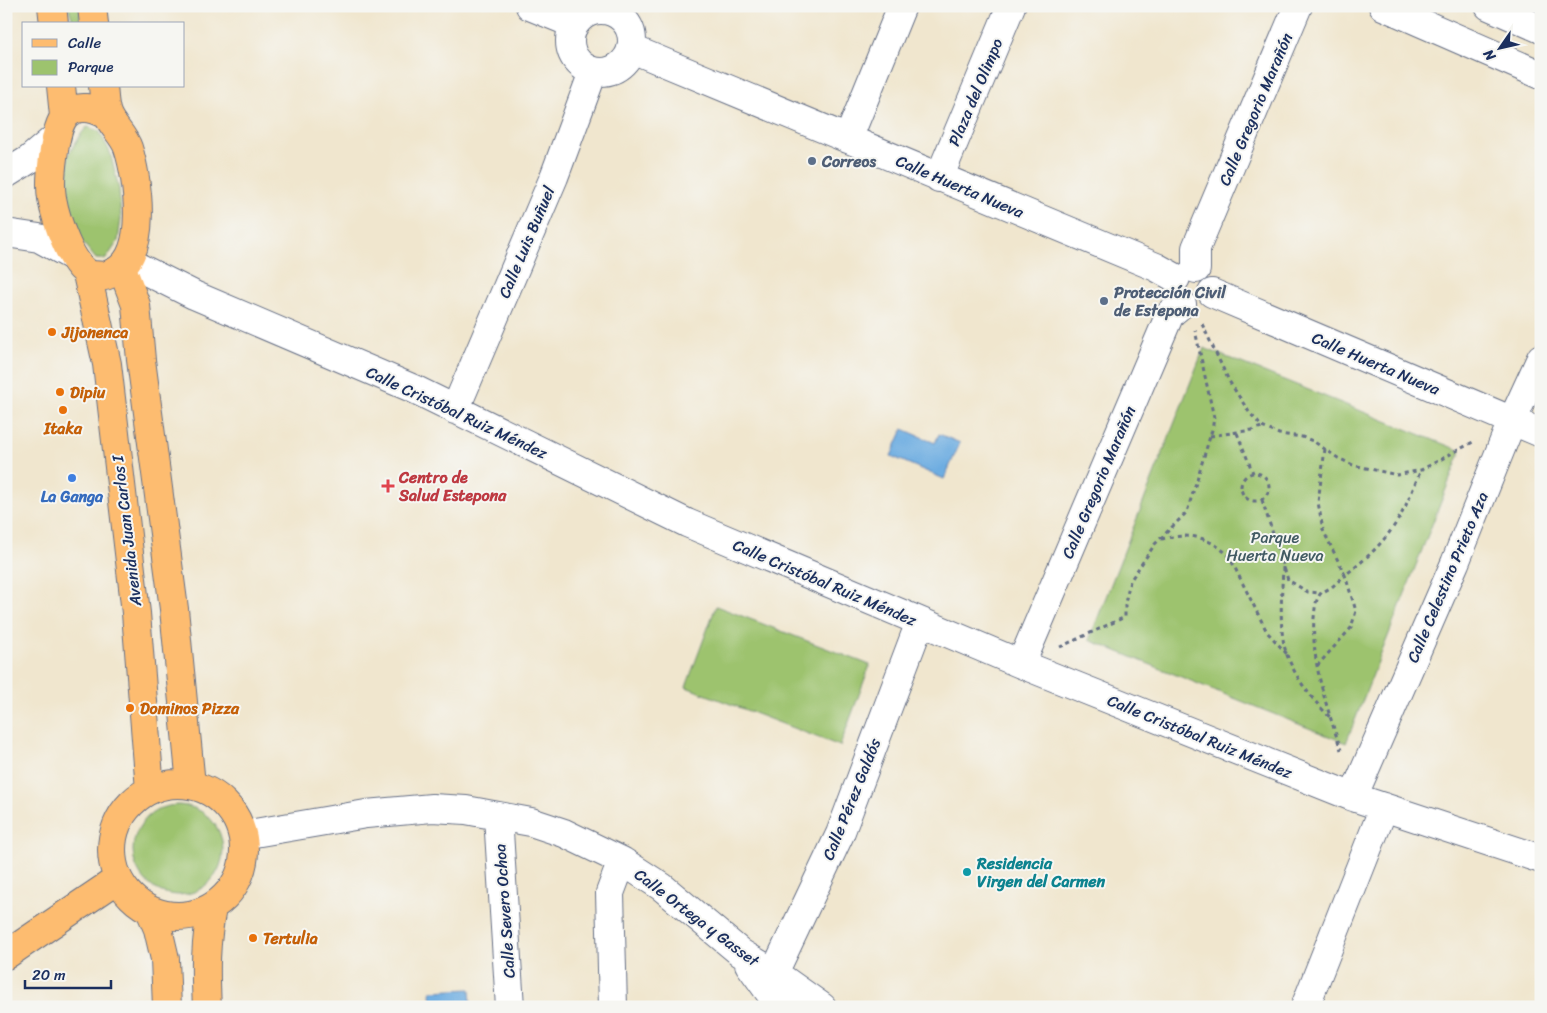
<svg xmlns="http://www.w3.org/2000/svg" width="1547" height="1013" font-family="Sriracha,sans-serif">
	<style>
		.green { fill: #9dc36e; stroke: #5c7966 }
		.water { fill: #6eade1; stroke: #446ea0 }
		.lines { fill: none; stroke-linecap: round; stroke-linejoin: round }
		.minor-casing { stroke: #666f85; stroke-width: 30 }
		.major-casing { stroke: #666f85; stroke-width: 30 }
		.path { stroke: #666f85; stroke-width: 3; stroke-dasharray: 4 4; stroke-linecap: butt }
		.minor { stroke: #fff; stroke-width: 28 }
		.major { stroke: #fdbc70; stroke-width: 28 }
		.service-dot { fill: #5c6f8a; stroke: #f6f6f2; stroke-width: 2 }
		.food-dot { fill: #e8710a; stroke: #f6f6f2; stroke-width: 2 }
		.shop-dot { fill: #3f7fe0; stroke: #f6f6f2; stroke-width: 2 }
		.health-dot { fill: #e0444e; stroke: #f6f6f2; stroke-width: 2 }
		.culture-dot { fill: #0f9aa8; stroke: #f6f6f2; stroke-width: 2 }
		.labels { text-anchor: middle; stroke-width: 4; stroke-linejoin: round; paint-order: stroke }
		.street-label { font-size: 16px; fill: #1b2f5e; stroke: #f6f6f2 }
		.service-label { font-size: 16px; font-weight: bold; fill: #4e5e75; stroke: #f6f6f2; text-anchor: start }
		.food-label { font-size: 16px; font-weight: bold; fill: #c56008; stroke: #f6f6f2; text-anchor: start }
		.health-label { font-size: 16px; font-weight: bold; fill: #be3a42; stroke: #f6f6f2; text-anchor: start }
		.shop-label { font-size: 16px; font-weight: bold; fill: #366cbe; stroke: #f6f6f2 }
		.park-label { font-size: 16px; fill: #425b63; stroke: #f6f6f2 }
		.culture-label { font-size: 16px; font-weight: bold; fill: #0d838f; stroke: #f6f6f2; text-anchor: start }
	</style>
	<rect width="100%" height="100%" fill="#f6f6f2"/>
	<filter id="ink" filterUnits="userSpaceOnUse"><feTurbulence type="fractalNoise" baseFrequency=".02" numOctaves="2"/><feDisplacementMap in="SourceGraphic" scale="10" xChannelSelector="R" yChannelSelector="G"/><feConvolveMatrix kernelMatrix="1 2 1 2 8 2 1 2 1" color-interpolation-filters="sRGB"/></filter>
	<filter id="wash" filterUnits="userSpaceOnUse"><feTurbulence type="fractalNoise" baseFrequency=".0096" numOctaves="4" result="noise"/><feDisplacementMap in="SourceGraphic" scale="20" xChannelSelector="R" yChannelSelector="G"/><feGaussianBlur stdDeviation="1.12" result="paint"/><feColorMatrix in="noise" values="0 0 0 0 0 0 0 0 0 0 0 0 0 0 0 0 0 1.4 0 .05"/><feComposite in="paint" operator="in"/></filter>
	<g filter="url(#wash)">
		<rect width="100%" height="100%" fill="#f0e6ce"/>
		<path class="green" d="M68,6H80V18L79,20L73,21Z
			M87,127L99,131L110,152L119,189L121,219L118,241L106,259H96L83,243L68,199V155L81,134Z
			M1204,348L1461,451L1346,743L1089,640Z
			M716,606L870,665L840,746L686,687Z
			M133 850a45 45 0 1 1 90 0a45 45 0 1 1-90 0Z"/>
		<path class="water" d="M903,429L935,443L939,434L960,443L944,479L891,456Z
			M470,989L471,1005L432,1007L431,991Z"/>
	</g>
	<g filter="url(#ink)">
		<g class="lines">
			<defs>
				<path id="minor" d="M530,6L574,24
					M1383,6L1541,75
					M1489,6L1541,29
					M570 41a31 31 0 1 1 62 0a31 31 0 1 1-62 0Z
					M632,49L1156,267L1176,278
					M848,139L902,6
					M6,174L30,159L56,137
					M939,178L1011,6
					M6,233L39,238L72,256
					M128,262L194,295L414,389L687,523L1021,664L1353,797L1541,859
					M1196,269V248L1298,6
					M1212,293L1541,433
					M455,410L554,177L593,72
					M1021,664L1170,314L1182,304
					M1353,797L1455,563L1512,421L1541,358
					M498,816L510,1007
					M243,835L366,814L432,808L466,810L531,822L564,833L622,861L662,887L741,953L774,973L822,1007
					M749,964L780,1007
					M774,973L840,834L920,622
					M613,1007L610,893L622,861
					M1305,1007L1384,807"/>
				<path id="major" d="M52,6L54,24
					M92,6L94,24
					M61,86L64,116
					M103,86C104,95 104,108 108,116C113,127 124,136 128,148C138,179 149,255 114,272C111,273 107,276 104,276C100,276 96,275 93,275C72,272 55,216 52,198C49,181 54,129 65,116C77,103 94,108 107,115
					M122,268L136,305L141,360L174,609L191,785
					M87,274L107,364L136,613L150,790
					M112 850a66 66 0 1 1 132 0a66 66 0 1 1-132 0Z
					M150,910L158,929L165,959L167,1007
					M6,955L118,879
					M207,1007C205,970 205,944 212,908"/>
			</defs>
			<use href="#minor" class="minor-casing"/>
			<use href="#major" class="major-casing"/>
			<path class="path" d="M1202,324L1229,381L1249,412L1262,427L1279,434L1302,437L1313,441L1338,458L1353,465L1397,475L1421,470L1473,442
				M1237,433L1253,473
				M1210,436L1252,430L1262,427
				M1325,449L1318,502L1323,530L1345,575C1364,561 1381,545 1394,526C1406,509 1413,488 1421,470
				M1241 487a14 14 0 1 1 28 0a14 14 0 1 1-28 0Z
				M1262,500L1288,580L1308,592L1321,593C1315,600 1315,609 1314,618C1311,664 1327,707 1341,750
				M1161,539C1189,533 1207,535 1229,556L1267,632L1287,654
				M1283,567C1282,592 1278,631 1287,655C1296,679 1313,701 1331,718
				M1060,647L1125,617V603L1130,581L1155,544L1187,512L1212,430L1214,418L1195,330
				M1317,666L1351,628L1356,611L1345,575L1332,587L1321,593"/>
			<use href="#minor" class="minor"/>
			<use href="#major" class="major"/>
		</g>
	</g>
	<g class="service-dot">
		<circle cx="812" cy="161" r="5"/>
		<circle cx="1104" cy="301" r="5"/>
	</g>
	<g class="food-dot">
		<circle cx="52" cy="332" r="5"/>
		<circle cx="60" cy="392" r="5"/>
		<circle cx="63" cy="410" r="5"/>
		<circle cx="130" cy="708" r="5"/>
		<circle cx="253" cy="938" r="5"/>
	</g>
	<circle class="shop-dot" cx="72" cy="478" r="5"/>
	<path class="health-dot" d="M385.5 478.5h5v5h5v5h-5v5h-5v-5h-5v-5h5z"/>
	<circle class="culture-dot" cx="967" cy="872" r="5"/>
	<g class="labels">
		<g class="street-label">
			<text transform="translate(975 92) rotate(-67)" y="6">Plaza del Olimpo</text>
			<text transform="translate(1255 109) rotate(-67)" y="6">Calle Gregorio Marañón</text>
			<text transform="translate(960 186) rotate(23)" y="6">Calle Huerta Nueva</text>
			<text transform="translate(526 242) rotate(-67)" y="6">Calle Luis Buñuel</text>
			<text transform="translate(1376 363) rotate(23)" y="6">Calle Huerta Nueva</text>
			<text transform="translate(457 412) rotate(25)" y="6">Calle Cristóbal Ruiz Méndez</text>
			<text transform="translate(1098 482) rotate(-67)" y="6">Calle Gregorio Marañón</text>
			<text transform="translate(126 531) rotate(-97)" y="6">Avenida Juan Carlos I</text>
			<text transform="translate(1447 577) rotate(-67)" y="6">Calle Celestino Prieto Aza</text>
			<text transform="translate(825 582) rotate(23)" y="6">Calle Cristóbal Ruiz Méndez</text>
			<text transform="translate(1200 736) rotate(22)" y="6">Calle Cristóbal Ruiz Méndez</text>
			<text transform="translate(851 799) rotate(-68)" y="6">Calle Pérez Galdós</text>
			<text transform="translate(504 911) rotate(-94)" y="6">Calle Severo Ochoa</text>
			<text transform="translate(697 917) rotate(37)" y="6">Calle Ortega y Gasset</text>
		</g>
		<g class="service-label">
			<text x="822" y="167">Correos</text>
			<text x="1114" y="298">Protección Civil<tspan x="1114" dy="18">de Estepona</tspan></text>
		</g>
		<g class="food-label">
			<text x="62" y="338">Jijonenca</text>
			<text x="70" y="398">Dipiu</text>
			<text x="63" y="434" text-anchor="middle">Itaka</text>
			<text x="140" y="714">Dominos Pizza</text>
			<text x="263" y="944">Tertulia</text>
		</g>
		<g class="health-label">
			<text x="399" y="483">Centro de<tspan x="399" dy="18">Salud Estepona</tspan></text>
		</g>
		<g class="shop-label">
			<text x="72" y="502">La Ganga</text>
		</g>
		<g class="park-label">
			<text x="1275" y="543">Parque<tspan x="1275" dy="18">Huerta Nueva</tspan></text>
		</g>
		<g class="culture-label">
			<text x="977" y="869">Residencia<tspan x="977" dy="18">Virgen del Carmen</tspan></text>
		</g>
	</g>
	<rect width="1547" height="1013" fill="none" stroke="#f6f6f2" stroke-width="25"/>
	<rect x="22" y="22" width="162" height="65" fill="#f6f6f2" stroke="#9ea6b7"/>
	<rect x="32" y="39" width="25" height="8" fill="#fdbc70" stroke="#9ea6b7"/>
	<text x="68" y="48" font-size="15" fill="#1b2f5e">Calle</text>
	<rect x="32" y="60" width="25" height="15" fill="#9dc36e" stroke="#9ea6b7"/>
	<text x="68" y="72" font-size="15" fill="#1b2f5e">Parque</text>
	<g transform="translate(1500 48) rotate(236)" stroke="#f6f6f2" stroke-width="4" paint-order="stroke">
	<path d="M0-4L9 19L0 12L-9 19Z" fill="#1b2f5e"/>
	<text y="-8" font-size="14" font-weight="bold" text-anchor="middle" fill="#1b2f5e">N</text>
	</g>
	<path d="M25 980v8h86v-8" fill="none" stroke="#1b2f5e" stroke-width="2.5"/>
	<text x="32" y="980" font-size="15" fill="#1b2f5e" stroke="#f6f6f2" stroke-width="4" paint-order="stroke">20 m</text>
</svg>
